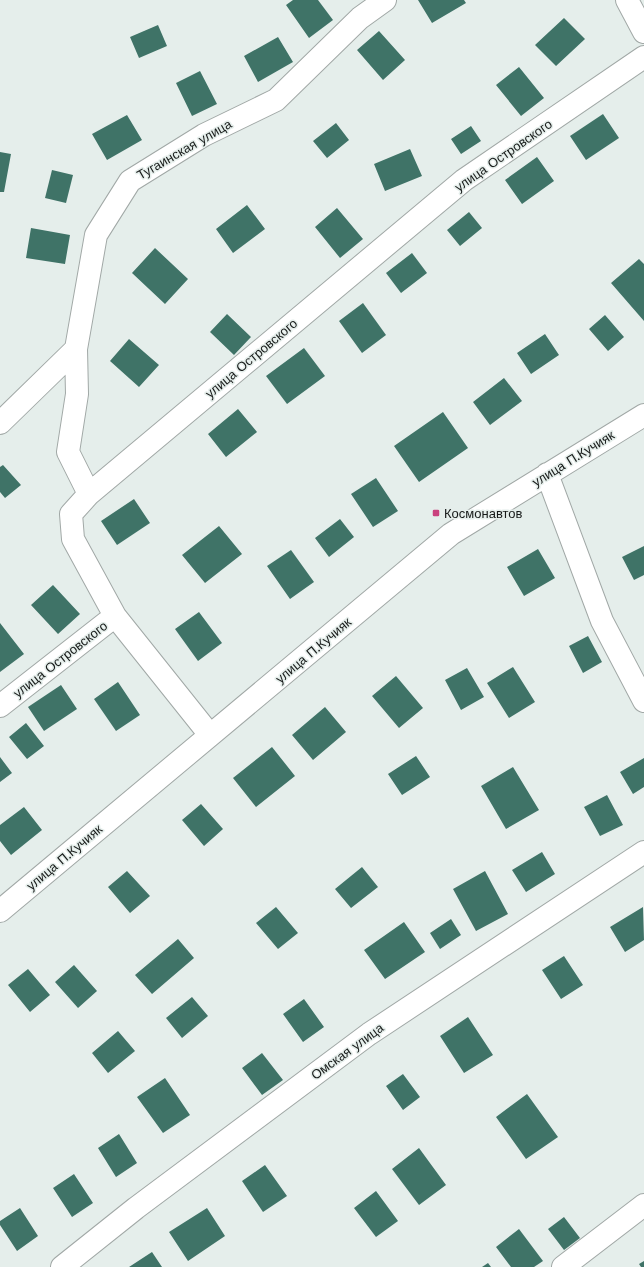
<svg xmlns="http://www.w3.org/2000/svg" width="644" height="1267" font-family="'Work Sans',sans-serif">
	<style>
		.building { fill: #3f7367 }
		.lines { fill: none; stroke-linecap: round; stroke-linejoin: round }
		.minor-casing { stroke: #a1a8a6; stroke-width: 24 }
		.minor { stroke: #fff; stroke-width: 22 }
		.poi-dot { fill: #ca427e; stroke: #e5eeeb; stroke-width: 1.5 }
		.labels { text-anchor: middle; stroke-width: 3; stroke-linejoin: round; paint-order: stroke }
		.street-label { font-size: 13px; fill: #171a19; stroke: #e5eeeb }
		.poi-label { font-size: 13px; fill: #171a19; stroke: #e5eeeb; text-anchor: start }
	</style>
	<rect width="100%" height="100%" fill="#e5eeeb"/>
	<path class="building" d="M293,0H318L333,20L309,38L286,5Z
		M418,0H464L466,3L432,23Z
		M564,18L585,39L556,66L535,45Z
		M158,25L167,46L139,58L130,37Z
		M379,31L405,60L383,80L357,50Z
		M278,37L293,62L258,82L244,56Z
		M519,67L544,98L521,116L496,85Z
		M200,71L217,104L192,116L176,83Z
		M603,114L619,138L586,160L570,136Z
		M127,115L142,140L107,160L92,134Z
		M336,123L349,140L327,158L313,141Z
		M471,126L481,141L461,154L451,139Z
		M410,149L422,176L385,191L374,164Z
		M0,152L11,154L4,192H0Z
		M537,157L554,181L522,204L505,180Z
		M52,170L73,175L66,203L45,198Z
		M247,205L265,229L233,253L216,229Z
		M337,208L363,239L340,258L315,227Z
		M469,212L482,228L460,246L447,230Z
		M31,228L70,235L65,264L26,258Z
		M155,248L188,279L165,304L132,273Z
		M412,253L427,273L401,293L386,273Z
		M639,259L644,264V321L611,283Z
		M363,303L386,335L362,353L339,321Z
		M227,314L251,337L234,355L210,332Z
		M605,315L624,337L608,351L589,329Z
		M545,334L559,355L531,374L517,353Z
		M129,339L159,365L139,387L110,361Z
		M304,348L325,376L287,404L266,376Z
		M504,378L522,401L490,425L473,402Z
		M238,409L257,432L226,457L208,434Z
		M443,412L468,448L419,482L394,446Z
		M3,465L21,485L5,498L0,492V467Z
		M376,478L398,511L373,527L351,494Z
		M134,499L150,523L117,545L101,521Z
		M340,519L354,537L329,557L315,538Z
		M219,526L242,554L205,583L182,555Z
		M644,546V575L634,580L622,557Z
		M538,549L555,578L524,596L507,567Z
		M291,550L314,582L290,599L267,566Z
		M53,585L80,614L58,634L31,605Z
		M199,612L222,643L198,661L175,629Z
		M0,623L24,654L0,672Z
		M588,636L602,662L583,673L569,646Z
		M513,667L535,702L509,718L487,683Z
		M467,668L484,697L461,710L445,680Z
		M396,676L423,708L399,728L372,696Z
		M118,682L140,715L116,731L94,699Z
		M61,685L77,709L44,731L28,707Z
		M325,707L346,732L313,760L292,735Z
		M26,723L44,746L27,759L9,737Z
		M272,747L295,776L256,807L233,778Z
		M416,756L430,777L402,795L388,774Z
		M0,757L12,773L0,782Z
		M644,758V787L633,794L620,772Z
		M513,767L539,810L506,829L481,786Z
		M607,795L623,825L600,836L584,807Z
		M201,804L223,829L204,846L182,820Z
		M24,807L42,830L11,855L0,841V825Z
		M542,852L555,874L526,892L512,870Z
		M362,867L378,887L351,908L335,889Z
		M127,871L150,896L130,913L108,887Z
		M485,871L508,914L476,931L453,889Z
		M276,907L298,933L278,949L256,923Z
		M643,907L644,940L625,952L610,927Z
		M451,919L461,935L440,949L430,933Z
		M404,922L425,952L385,979L364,950Z
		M178,939L194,958L152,994L135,975Z
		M564,956L583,985L561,999L542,970Z
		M74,965L97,991L78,1008L55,982Z
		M28,969L50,995L30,1012L8,985Z
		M192,997L208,1016L182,1038L166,1018Z
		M304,999L324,1027L303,1042L283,1014Z
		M468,1017L493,1055L464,1073L440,1036Z
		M118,1031L135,1051L108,1073L92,1053Z
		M262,1053L283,1080L262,1095L242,1068Z
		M403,1074L420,1097L403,1110L386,1086Z
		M165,1078L190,1115L163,1133L137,1097Z
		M527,1094L558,1137L526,1159L496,1117Z
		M119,1134L137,1163L116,1177L98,1148Z
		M419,1148L446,1185L419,1205L392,1169Z
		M265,1165L287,1196L263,1212L242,1181Z
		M74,1174L93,1203L72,1217L53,1188Z
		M376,1191L398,1221L376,1237L354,1208Z
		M20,1208L38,1236L17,1251L0,1225V1221Z
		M207,1208L225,1236L188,1261L169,1232Z
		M564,1217L580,1238L564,1250L548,1229Z
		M519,1229L543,1261L534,1267H511L496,1247Z
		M152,1252L162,1267H129Z
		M644,1261V1267H641L639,1264Z
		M488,1263L491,1267H482Z"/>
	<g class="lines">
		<defs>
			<path id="minor" d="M627,0L644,32
				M76,349L77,394L68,452L89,494
				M0,423L76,349L96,235L130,181L204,135L276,100L360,18L385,0
				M547,474L602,621L644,701
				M115,616L210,735
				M0,706L115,616L73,539L71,514L89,494L464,180L644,57
				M0,911L451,534L644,415
				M62,1267L136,1208L369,1034L644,852
				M563,1267L644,1205"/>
		</defs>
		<use href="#minor" class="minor-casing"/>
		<use href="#minor" class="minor"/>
	</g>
	<rect class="poi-dot" x="432" y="509" width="8" height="8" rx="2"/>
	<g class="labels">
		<g class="street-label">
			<text transform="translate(184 149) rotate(-30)" y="5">Тугаинская улица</text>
			<text transform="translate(503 155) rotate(-35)" y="5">улица Островского</text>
			<text transform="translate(251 358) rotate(-40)" y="5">улица Островского</text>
			<text transform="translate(573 458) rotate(-32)" y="5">улица П.Кучияк</text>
			<text transform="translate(313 650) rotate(-40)" y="5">улица П.Кучияк</text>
			<text transform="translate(60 659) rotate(-38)" y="5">улица Островского</text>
			<text transform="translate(64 857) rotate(-40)" y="5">улица П.Кучияк</text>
			<text transform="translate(347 1051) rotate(-36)" y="5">Омская улица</text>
		</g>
		<g class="poi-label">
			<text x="444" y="518">Космонавтов</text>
		</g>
	</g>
</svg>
